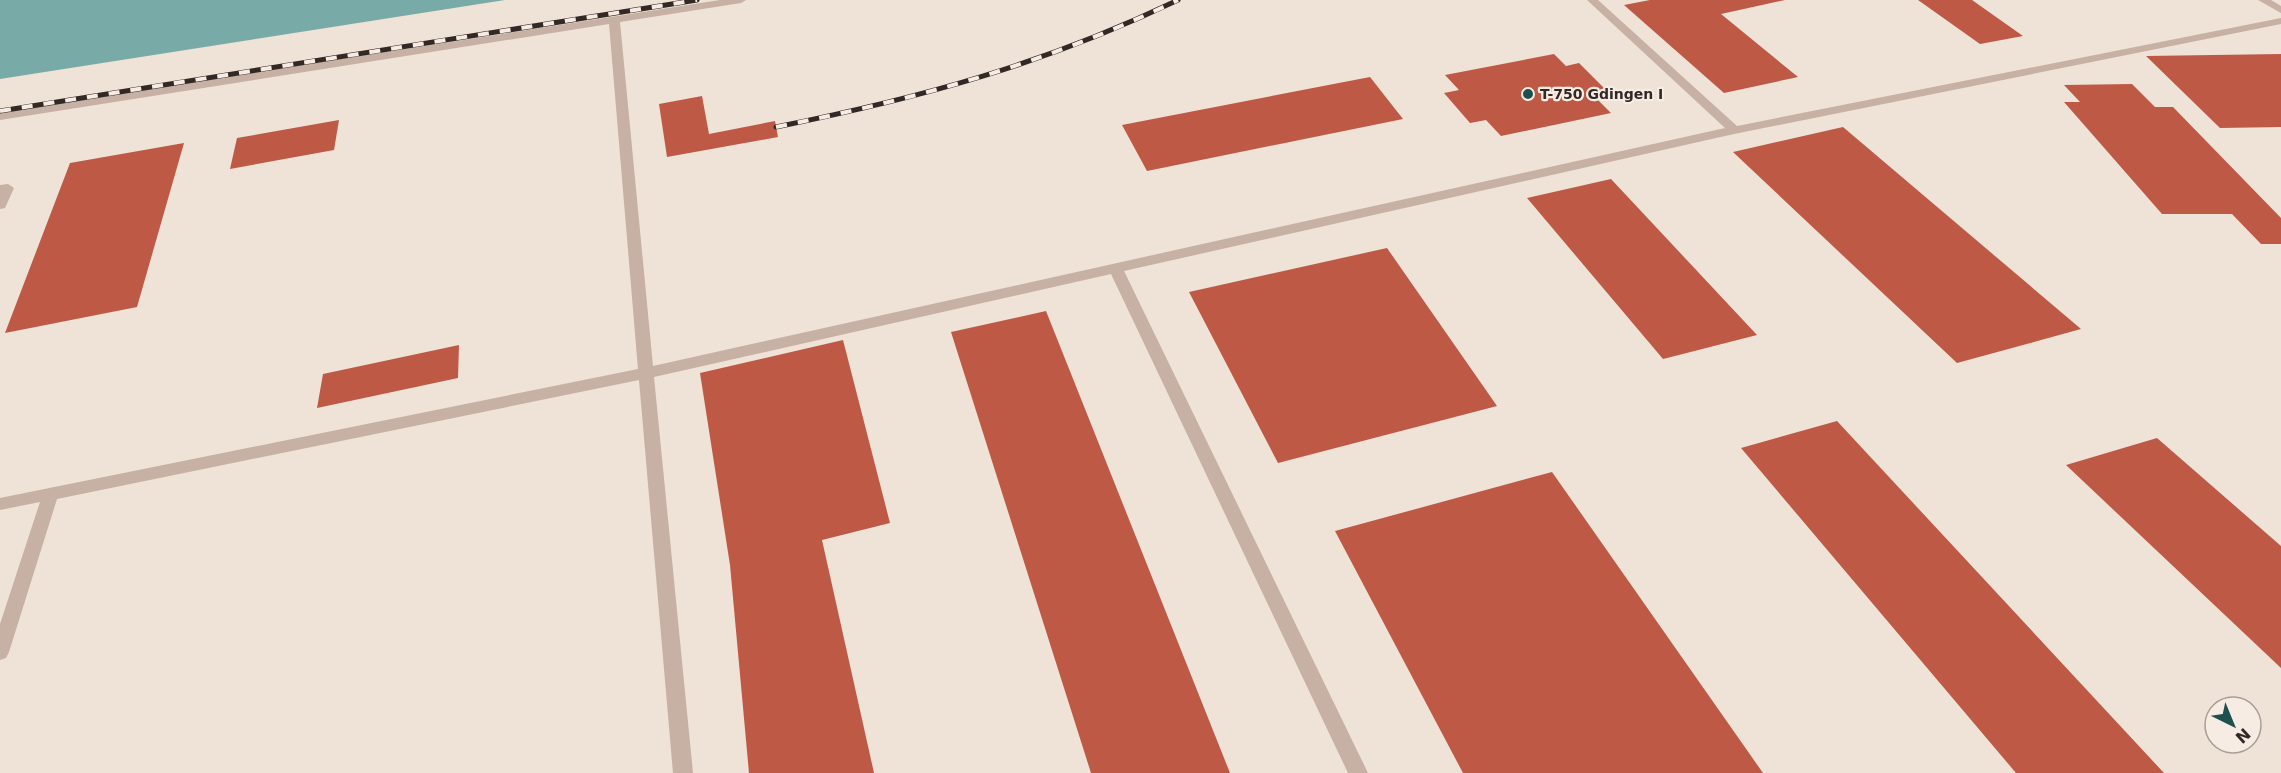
<svg xmlns="http://www.w3.org/2000/svg" width="2281" height="773" font-family="'DejaVu Sans',sans-serif">
	<style>
		.water { fill: #78aaa8 }
		.building { fill: #be5946 }
		.lines { fill: none; stroke-linecap: round; stroke-linejoin: round }
		.service { fill: #c6b1a4; fill-rule: evenodd }
		.rail-casing { stroke: #322825; stroke-width: 5 }
		.rail { stroke: #f7ece3; stroke-width: 4; stroke-dasharray: 11; stroke-linecap: butt }
		.poi-dot { fill: #1e504f; stroke: #f7ece3; stroke-width: 2 }
		.labels { text-anchor: middle; stroke-width: 4.5; stroke-linejoin: round; paint-order: stroke }
		.far-poi-label { font-size: 14px; font-weight: bold; fill: #322825; stroke: #f7ece3; text-anchor: start }
	</style>
	<rect width="100%" height="100%" fill="#efe2d7"/>
	<path class="water" d="M0,0H505L0,79Z"/>
	<path class="building" d="M1650,0H1785L1721,14L1798,77L1724,93L1624,5Z
		M1918,0H1972L2023,36L1980,44Z
		M1554,54L1566,66L1579,63L1611,95L1597,99L1611,113L1501,136L1486,120L1470,123L1444,93L1459,90L1445,75Z
		M2281,54V127L2220,128L2146,56Z
		M1370,77L1403,119L1147,171L1122,125Z
		M2132,84L2155,107H2173L2281,218V244H2261L2232,214H2162L2064,102H2080L2064,85Z
		M702,96L709,134L775,121L778,137L667,157L659,104Z
		M339,120L334,150L230,169L237,138Z
		M1843,127L2081,329L1957,363L1733,152Z
		M184,143L137,307L5,333L70,163Z
		M1611,179L1757,335L1663,359L1527,198Z
		M1387,248L1497,406L1278,463L1189,292Z
		M1046,311L1230,773H1091L951,332Z
		M843,340L890,523L822,540L874,773H749L730,565L700,373Z
		M459,345L458,378L317,408L323,374Z
		M1837,421L2164,773H2016L1741,448Z
		M2157,438L2281,546V668L2066,465Z
		M1552,472L1763,773H1463L1335,531Z"/>
	<g class="lines">
		<path class="service" d="M720,0H746L741,3L620,22L653,366L1725,128L1587,0H1598L1737,126L2281,18V24L1734,134L1124,271L1368,773H1348L1111,274L654,377L693,773H673L639,380L57,499L9,652L6,658L0,660V624L40,502L0,510V498L638,369L609,24L0,120V112Z
			M2258,0H2271L2281,6V13Z
			M8,184L14,188L5,208L0,209V185Z"/>
		<defs>
			<path id="rail" d="M0,111L697,0
				M776,127C920,98 1045,64 1178,0"/>
		</defs>
		<use href="#rail" class="rail-casing"/>
		<use href="#rail" class="rail"/>
	</g>
	<circle class="poi-dot" cx="1528" cy="94" r="6"/>
	<g class="labels">
		<g class="far-poi-label">
			<text x="1540" y="99">T-750 Gdingen I</text>
		</g>
	</g>
	<g transform="translate(2233 725) rotate(137)"><circle r="28" fill="#f7ece3" stroke="#a89e97" stroke-width="1.5"/>
	<path d="M0-4.5L10 22L0 15L-10 22Z" fill="#1e504f"/>
	<text y="-9" font-size="16" font-weight="bold" text-anchor="middle" fill="#322825">N</text>
	</g>
</svg>
